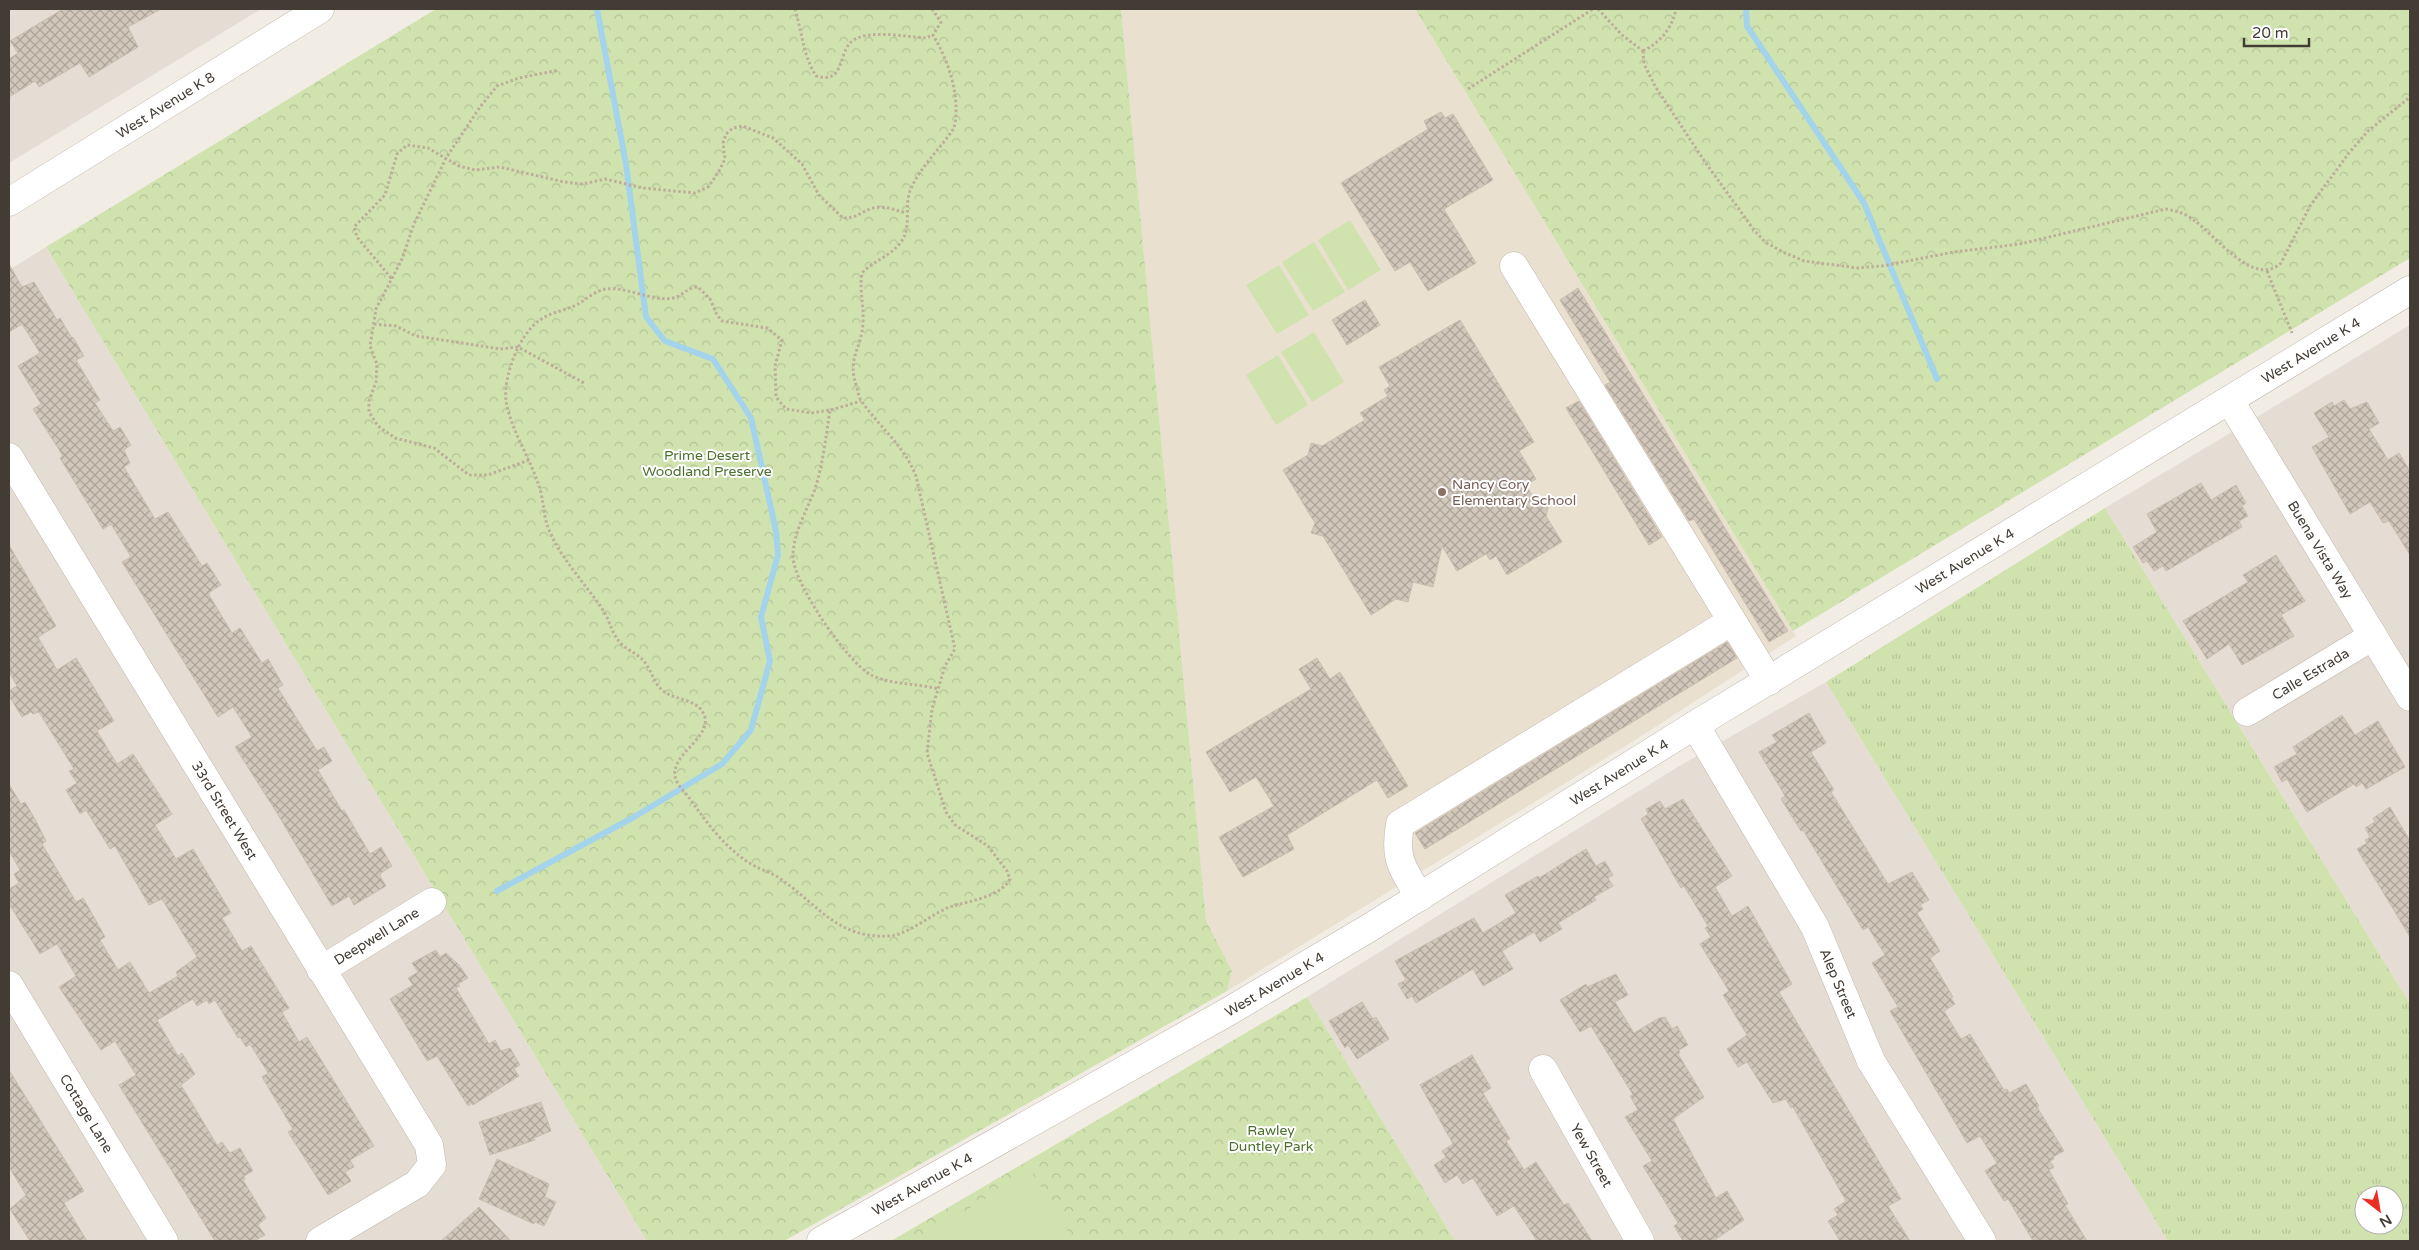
<svg xmlns="http://www.w3.org/2000/svg" width="2419" height="1250" font-family="'Varela Round',sans-serif">
	<style>
		.residential { fill: #e5ddd3 }
		.education { fill: #e9e0cf }
		.grass { fill: url(#grass-tufts); fill-rule: evenodd }
		.park { fill: url(#park-crowns) }
		.pitch { fill: #d0e3af }
		.lines { fill: none; stroke-linecap: round; stroke-linejoin: round }
		.stream { stroke: #a4d4eb; stroke-width: 6 }
		.building { fill: url(#building-cross-hatch); stroke: #ccbeae }
		.minor-casing { stroke: #bfb6ab; stroke-width: 29 }
		.path { stroke: #bdad9a; stroke-width: 3; stroke-dasharray: 2.5 2.5; stroke-linecap: butt }
		.minor { stroke: #fff; stroke-width: 28 }
		.education-dot { fill: #8d6e63; stroke: #fff; stroke-width: 2 }
		.labels { text-anchor: middle; stroke-width: 4; stroke-linejoin: round; paint-order: stroke }
		.street-label { font-size: 14px; fill: #433c35; stroke: #fff }
		.park-label { font-size: 14px; fill: #4c702c; stroke: #fff }
		.education-label { font-size: 14px; fill: #785e54; stroke: #fff; text-anchor: start }
	</style>
	<defs>
		<pattern id="grass-tufts" width="24" height="20" patternUnits="userSpaceOnUse" patternTransform="scale(1.25)"><rect width="24" height="20" fill="#d0e3af"/><path d="M3 7l-1-3M5 7V3M7 7l1-3M15 17l-1-3M17 17v-4M19 17l1-3" fill="none" stroke="#b4c497"/></pattern>
		<pattern id="park-crowns" width="20" height="18" patternUnits="userSpaceOnUse" patternTransform="scale(1.25)"><rect width="20" height="18" fill="#d0e3af"/><path d="M2 6a3 3 0 1 1 6 0M12 15a3 3 0 1 1 6 0" fill="none" stroke="#b4c497"/></pattern>
		<pattern id="building-cross-hatch" width="8" height="8" patternUnits="userSpaceOnUse" patternTransform="scale(1.25)"><rect width="8" height="8" fill="#d2c7bb"/><path d="M0 0l8 8M0 8l8-8" fill="none" stroke="#aca399"/></pattern>
	</defs>
	<rect width="100%" height="100%" fill="#f1ece4"/>
	<path class="residential" d="M9,9H261L9,163Z
		M46,247L647,1241H9V270Z
		M2410,325V1004L2105,508Z
		M1826,682L2168,1241H1455L1307,997L1676,768Z"/>
	<path class="education" d="M1121,9H1415L1796,636L1632,742L1227,991L1232,971L1206,922Z"/>
	<path class="grass" d="M2105,508L2410,1004V1241H2168L1826,682ZM2364,1195H2394V1225H2364Z"/>
	<path class="park" d="M436,9H1121L1206,921L1232,971L1227,991L784,1241H647L46,247Z
		M1415,9H2410V258L1793,631Z
		M1307,997L1455,1241H891Z"/>
	<path class="pitch" d="M1350,220L1381,270L1348,290L1318,240Z
		M1314,242L1345,292L1313,311L1282,262Z
		M1279,265L1309,315L1277,334L1246,285Z
		M1314,332L1344,382L1312,402L1281,352Z
		M1278,355L1308,405L1276,425L1246,375Z
		M1031,1171L1074,1241H915Z"/>
	<g class="lines">
		<path class="stream" d="M1746,9L1747,26L1864,203L1937,379
			M497,891L634,817L722,764L751,730L770,661L761,617L778,555L776,531L751,418L713,359L665,341L646,317L626,164L597,9"/>
	</g>
	<path class="building" d="M63,9H161L128,27L138,47L89,77L80,63L39,87L35,81L9,97V59L18,53L10,41Z
		M1441,112L1445,118L1453,114L1493,180L1444,209L1476,263L1428,291L1410,262L1395,271L1341,183L1428,129L1424,121Z
		M9,264L22,287L34,282L57,320L60,318L72,338L73,337L84,356L76,360L100,400L95,403L113,431L120,427L131,445L124,450L130,463L124,467L155,519L168,512L202,566L207,563L221,585L210,592L209,595L232,633L240,628L262,663L268,659L283,685L278,688L317,751L324,747L332,761L318,770L342,811L344,810L370,854L381,847L392,866L381,873L380,876L386,886L354,905L349,896L332,906L277,813L235,747L252,737L233,707L218,717L122,562L131,557L111,524L103,529L60,458L63,456L33,409L41,404L18,366L40,353L22,324L9,332Z
		M1578,288L1788,631L1769,642L1694,519L1689,521L1605,385L1610,382L1560,300Z
		M1365,300L1380,325L1347,345L1332,320Z
		M1460,320L1534,442L1519,451L1536,479L1526,485L1538,505L1548,507L1546,516L1562,542L1507,575L1496,556L1490,560L1486,554L1457,571L1442,546L1433,587L1413,582L1408,602L1396,599L1371,615L1323,536L1311,533L1315,523L1283,470L1308,455L1311,443L1322,446L1365,420L1360,413L1388,396L1384,390L1390,386L1379,367Z
		M2344,400L2350,409L2367,402L2379,423L2369,429L2388,460L2399,453L2410,471V555L2389,521L2383,523L2370,502L2350,514L2312,447L2329,437L2314,413L2332,402L2334,406Z
		M1579,401L1662,537L1649,545L1566,408Z
		M2201,483L2211,500L2236,485L2246,503L2242,506L2248,516L2239,521L2242,527L2166,571L2163,566L2154,571L2147,561L2143,563L2133,547L2157,532L2147,514Z
		M9,545L56,626L38,637L57,670L76,658L114,721L97,731L117,764L133,754L172,814L155,825L176,859L193,849L231,913L222,918L242,951L251,946L289,1008L282,1012L299,1042L307,1037L374,1146L350,1160L354,1167L345,1172L351,1181L328,1195L288,1132L293,1129L262,1077L268,1073L250,1044L246,1047L240,1037L238,1038L215,1000L209,1004L207,1000L197,1006L193,999L157,1020L178,1056L182,1053L195,1074L181,1085L217,1145L222,1142L230,1153L240,1148L253,1171L244,1176L245,1179L243,1180L266,1218L258,1225L265,1235L254,1241H215L119,1085L136,1075L115,1041L101,1050L59,987L76,976L57,944L40,954L9,904V889L19,883L14,874L20,870L9,851V784L21,804L25,802L36,821L46,841L42,844L76,902L83,898L94,917L105,937L100,940L118,970L130,962L149,993L178,976L176,972L197,957L162,899L149,905L115,846L110,849L86,810L80,814L66,790L77,783L69,771L74,769L39,712L33,714L31,712L22,717L9,696V691L17,686L9,672Z
		M2276,555L2305,601L2281,615L2294,636L2242,665L2229,644L2207,659L2183,621L2248,582L2243,575Z
		M1727,642L1737,658L1425,849L1415,833Z
		M1317,658L1330,679L1340,672L1408,786L1388,798L1377,780L1287,835L1294,849L1243,877L1219,837L1274,806L1256,777L1230,792L1206,752L1311,689L1299,669Z
		M1809,713L1826,743L1811,752L1834,790L1831,792L1888,884L1912,872L1929,900L1920,905L1923,909L1917,913L1940,951L1930,958L1953,997L1951,998L1955,1004L1944,1011L1961,1039L1970,1034L2004,1090L2007,1089L2009,1093L2026,1084L2039,1106L2037,1107L2064,1151L2053,1157L2054,1159L2050,1161L2054,1167L2049,1170L2068,1204L2065,1205L2087,1241H2033L2008,1199L2004,1201L1985,1171L1997,1163L1980,1136L1967,1143L1890,1011L1898,1007L1872,963L1885,955L1868,927L1863,930L1803,830L1801,831L1781,799L1785,796L1759,752L1777,742L1772,735Z
		M2342,715L2355,735L2378,721L2405,767L2366,789L2362,783L2356,787L2354,784L2307,812L2287,779L2282,782L2274,767L2297,754L2293,747Z
		M1683,799L1732,876L1715,887L1732,916L1748,906L1792,984L1779,992L1901,1199L1888,1206L1910,1241H1840L1828,1221L1838,1215L1834,1209L1846,1201L1793,1107L1791,1108L1786,1099L1773,1103L1747,1062L1738,1067L1727,1049L1747,1035L1723,995L1729,991L1700,944L1711,937L1705,928L1708,926L1684,886L1681,888L1641,819L1648,814L1646,809L1660,801L1665,809Z
		M2390,807L2410,841V937L2357,849L2367,843L2365,840L2370,837L2365,828L2375,822L2373,818Z
		M1586,849L1596,866L1605,861L1613,875L1608,878L1613,886L1594,897L1596,900L1558,923L1562,929L1540,942L1534,932L1502,951L1513,969L1483,986L1473,969L1416,1003L1412,996L1407,999L1398,984L1406,980L1395,961L1474,918L1483,933L1516,913L1505,895L1538,876L1539,878Z
		M436,950L440,957L446,953L459,965L468,978L458,984L460,986L456,988L489,1044L495,1040L501,1051L510,1048L520,1065L514,1069L519,1076L473,1105L472,1103L468,1106L437,1056L427,1061L390,999L413,985L408,978L418,972L412,963Z
		M1616,974L1628,995L1615,1002L1634,1033L1659,1018L1665,1017L1672,1029L1677,1026L1688,1045L1679,1050L1680,1053L1678,1054L1704,1097L1673,1119L1716,1198L1727,1191L1744,1220L1713,1241H1683L1674,1226L1678,1223L1643,1166L1652,1161L1625,1117L1638,1110L1630,1096L1633,1095L1591,1026L1580,1032L1560,1000L1586,984L1587,987Z
		M1362,1002L1373,1019L1376,1017L1389,1039L1357,1059L1348,1045L1345,1048L1329,1021Z
		M1472,1055L1491,1088L1483,1093L1510,1139L1506,1141L1524,1170L1536,1162L1564,1205L1568,1203L1592,1241H1537L1514,1206L1497,1216L1473,1178L1463,1184L1457,1175L1445,1183L1434,1165L1446,1157L1442,1151L1453,1144L1420,1085Z
		M9,1070L84,1191L64,1203L87,1241H30L10,1209L26,1195L9,1167Z
		M541,1102L551,1131L534,1138L535,1140L490,1155L479,1122Z
		M497,1159L549,1184L545,1197L556,1202L544,1226L535,1222L534,1224L479,1199Z
		M479,1207L511,1241H441Z"/>
	<g class="lines">
		<defs>
			<g id="minor">
				<path id="s1" d="M9,202L320,9"/>
				<path d="M1514,266L1769,681"/>
				<path id="s2" d="M2230,401L2410,697"/>
				<path id="s3" d="M9,457L429,1145L432,1165L417,1184L320,1241"/>
				<path id="s4" d="M2247,712L2373,636"/>
				<path id="s5" d="M1695,725L1815,927L1871,1061L1982,1241"/>
				<path d="M1420,897C1402,868 1394,859 1400,824L1732,621"/>
				<path id="s6" d="M321,970L432,902"/>
				<path id="s7" d="M9,985L164,1241"/>
				<path id="s8" d="M1543,1069L1640,1241"/>
				<path id="s9" d="M821,1241L1231,1010L1369,928L1695,725L2410,290"/>
			</g>
		</defs>
		<use href="#minor" class="minor-casing"/>
		<path class="path" d="M795,9C802,32 803,55 816,76C844,84 838,57 850,43C864,28 906,37 926,38L933,35
			M932,9L941,22L933,35C949,62 961,97 954,128C941,148 919,168 910,191C904,207 912,228 901,242C891,256 873,261 862,273C859,291 864,304 863,322C862,350 846,357 857,388C858,393 859,398 862,402C881,429 903,444 916,476L955,649L945,666L932,709L927,753L946,812L955,825L988,846L1007,871L1010,879C1001,897 968,901 950,907C931,914 908,935 889,936C838,939 818,905 782,880C773,873 761,870 751,864C725,848 707,823 690,799C686,793 679,787 676,780C666,754 719,736 702,711C693,698 673,700 662,690C654,683 651,670 644,661C637,653 624,649 618,640C611,631 609,619 603,610C585,583 561,559 549,530C543,516 544,500 539,486C530,458 511,430 506,401C503,377 519,334 540,320C551,312 564,311 576,305C586,300 594,291 606,289C626,286 652,302 673,298C683,296 687,287 698,287L710,299L717,315L722,321L767,328L782,340L775,366L776,397L786,409L811,413L830,410C826,436 823,464 815,489C807,511 793,532 793,557C794,584 847,662 871,675C891,685 917,683 938,689
			M1598,9L1622,35L1643,51
			M1643,51L1644,64L1655,86L1705,162L1754,230L1765,242L1783,252L1804,261L1858,268L1882,266L1954,252L2020,244L2166,209C2177,211 2187,214 2195,221C2217,237 2254,288 2281,263L2310,206L2349,153L2368,131L2410,97
			M1643,51C1661,42 1672,28 1676,9
			M1468,89L1593,9
			M2267,271L2292,333
			M391,278L357,237L354,227L385,195L397,154L407,145L428,148L459,166L475,170L500,167L564,182L583,184L605,179L643,188L695,193L708,187L718,173L725,159L723,143L726,134L733,128L743,126L773,138L802,164L819,195L843,218C854,219 860,213 870,209C882,204 894,210 906,213
			M374,324L396,326L416,336L456,342L500,349L518,347L586,384
			M831,410L861,401
			M529,460L488,475H469L434,448L395,438L378,426L369,412V401L376,382L377,364L370,346L376,309L402,259L414,224L446,158L480,107L497,86L519,78L559,70"/>
		<use href="#minor" class="minor"/>
	</g>
	<circle class="education-dot" cx="1442" cy="492" r="5"/>
	<g class="labels">
		<g class="street-label">
			<text dy="5" stroke="none"><textPath href="#s1" startOffset="184">West Avenue K 8</textPath></text>
			<text dy="5" stroke="none"><textPath href="#s9" startOffset="1736">West Avenue K 4</textPath></text>
			<text dy="5" stroke="none"><textPath href="#s2" startOffset="174">Buena Vista Way</textPath></text>
			<text dy="5" stroke="none"><textPath href="#s9" startOffset="1331">West Avenue K 4</textPath></text>
			<text dy="5" stroke="none"><textPath href="#s4" startOffset="74">Calle Estrada</textPath></text>
			<text dy="5" stroke="none"><textPath href="#s9" startOffset="926">West Avenue K 4</textPath></text>
			<text dy="5" stroke="none"><textPath href="#s3" startOffset="414">33rd Street West</textPath></text>
			<text dy="5" stroke="none"><textPath href="#s6" startOffset="65">Deepwell Lane</textPath></text>
			<text dy="5" stroke="none"><textPath href="#s5" startOffset="296">Alep Street</textPath></text>
			<text dy="5" stroke="none"><textPath href="#s9" startOffset="521">West Avenue K 4</textPath></text>
			<text dy="5" stroke="none"><textPath href="#s7" startOffset="150">Cottage Lane</textPath></text>
			<text dy="5" stroke="none"><textPath href="#s8" startOffset="99">Yew Street</textPath></text>
			<text dy="5" stroke="none"><textPath href="#s9" startOffset="116">West Avenue K 4</textPath></text>
		</g>
		<g class="park-label">
			<text x="707" y="460">Prime Desert<tspan x="707" dy="16">Woodland Preserve</tspan></text>
			<text x="1271" y="1135">Rawley<tspan x="1271" dy="16">Duntley Park</tspan></text>
		</g>
		<g class="education-label">
			<text x="1452" y="489">Nancy Cory<tspan x="1452" dy="16">Elementary School</tspan></text>
		</g>
	</g>
	<rect width="2419" height="1250" fill="none" stroke="#433c35" stroke-width="20"/>
	<g transform="translate(2379 1210) rotate(149)"><circle r="24" fill="#ffffff" stroke="#b4b1ae"/>
	<path d="M0-4L9 19L0 12L-9 19Z" fill="#ec2d21"/>
	<text y="-8" font-size="14" font-weight="bold" text-anchor="middle" fill="#433c35">N</text>
	</g>
	<path d="M2244 38v8h65v-8" fill="none" stroke="#433c35" stroke-width="2.5"/>
	<text x="2252" y="38" font-size="15" fill="#433c35" stroke="#ffffff" stroke-width="4" paint-order="stroke">20 m</text>
</svg>
